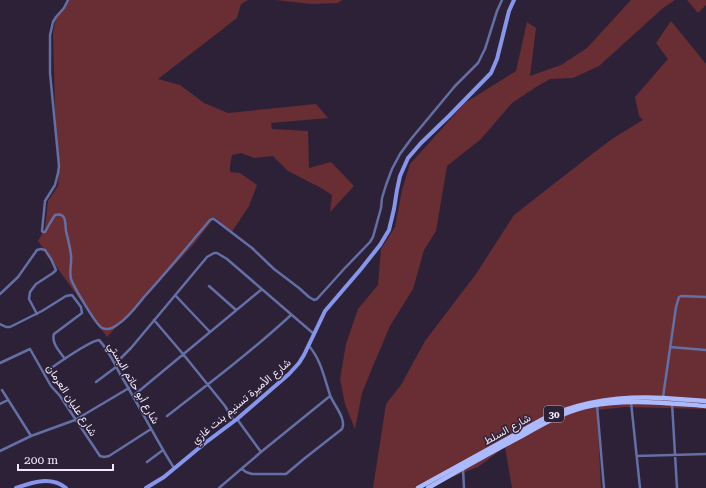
<svg xmlns="http://www.w3.org/2000/svg" width="706" height="488" font-family="'Roboto Serif',Vazirmatn,serif">
	<style>
		.green { fill: #692e34 }
		.lines { fill: none; stroke-linecap: round; stroke-linejoin: round }
		.street { stroke: #636fa5; stroke-width: 2.5 }
		.secondary { stroke: #8696ed; stroke-width: 4 }
		.primary { stroke: #abbafe; stroke-width: 4.5 }
		.labels { text-anchor: middle; stroke-width: 3; stroke-linejoin: round; paint-order: stroke }
		.shield { fill: #2d2138; stroke: #b6adbf; stroke-width: 1 }
		.shield-label { font-size: 10px; font-weight: bold; fill: #f1e9f9 }
		.street-label { font-size: 11px; fill: #f1e9f9; stroke: #2d2138 }
	</style>
	<rect width="100%" height="100%" fill="#2d2138"/>
	<path class="green" d="M69,0H248L241,4L237,18L158,79L180,85L204,103L228,113L316,104L328,118L271,123L272,129L308,131L309,168L331,162L354,186L330,212L332,195L323,189L288,171L273,156L254,158L241,153L232,155L230,165V172L240,173L257,185L249,206L231,233L215,217L193,245L107,337L38,241L45,229L48,201L58,186L59,169L55,111L53,33L56,18L65,8Z
		M276,0H342L338,3L311,4Z
		M631,0H675L663,8L599,66L573,78L550,79L536,87L512,103L481,139L447,166L436,231L424,250L413,289L390,326L373,366L362,393L355,429L345,404L340,379L346,344L358,309L378,285L381,249L395,227L402,190L410,164L465,103L516,71L527,22L536,28L530,76L561,65L587,48Z
		M687,0H706V5L698,13Z
		M671,21L706,64V409L625,407L597,410L601,488H512L505,447L478,467L426,487L419,488H373L386,404L401,385L425,341L476,274L514,215L596,151L615,137L643,120L639,116L635,97L668,59L656,43Z"/>
	<g class="lines">
		<path class="street" d="M68,0L64,8L56,17L53,22L50,35V73L59,166L58,173L55,185L45,201L42,231L43,232H45L50,223L55,215C67,212 65,224 66,231C68,239 70,247 71,255C72,263 69,271 71,279C74,287 96,325 102,328C107,330 113,328 117,325C128,318 136,307 144,297C167,272 188,246 210,220L212,219H214L252,248L274,269L299,288L309,297L314,300L317,299L344,269L370,242L373,237L381,208L382,198L386,185L392,169L400,154L411,139L455,86L478,63L485,49L497,11L502,0
			M209,286L236,310
			M0,294L18,277L37,250L41,249L45,250L51,259L56,270L53,273L36,284L30,292L29,299L37,314
			M175,295L210,332
			M154,320L183,354L221,401L225,406L234,421
			M0,324L6,327H10L42,311L66,296L72,295L81,307L82,313L54,334C51,343 60,352 65,359
			M670,347L706,350
			M0,363L30,349L51,386L60,396L100,456L104,457L109,456L151,429
			M115,364L131,348L167,305L207,257L214,253H217L227,259L314,334
			M44,373C54,366 89,341 99,340C108,349 114,363 120,374C139,405 155,438 174,468
			M96,382L116,367
			M2,390L31,436
			M133,396L262,289
			M663,397L676,307L679,297L681,296L706,297
			M631,402L640,488
			M672,403L677,488
			M0,404L8,400
			M597,405L604,488
			M167,416C210,383 252,351 291,315
			M237,419L261,452
			M0,451L31,436L75,420L129,388
			M637,456L706,454
			M147,462L163,450
			M463,468L464,488
			M242,469L246,472L252,474H286L305,458L342,429C347,419 333,404 330,395C324,377 321,360 309,346
			M219,488L261,452L330,396"/>
		<path class="secondary" d="M16,488C33,482 51,476 66,488
			M146,488L164,477L205,443L237,419L289,374L299,363L304,355L325,311L361,269L380,245L389,230L394,209L397,190L400,176L408,158L421,143L449,116L491,73L497,59L509,11L514,0"/>
		<path class="primary" d="M418,488L543,419C580,401 622,396 663,398C677,399 692,400 706,401
			M428,488C458,471 488,454 518,438C540,426 561,413 585,407C624,398 666,403 706,406"/>
	</g>
	<g class="labels">
		<rect class="shield" x="544" y="406" width="20" height="16" rx="3"/>
		<g class="shield-label">
			<text x="554" y="418">30</text>
		</g>
		<g class="street-label">
			<text transform="translate(134 383) rotate(60)" y="4">شارع أبو حاتم البستي</text>
			<text transform="translate(72 400) rotate(57)" y="4">شارع عليان العرمان</text>
			<text transform="translate(241 401) rotate(-40)" y="4">شارع الأميرة تسنيم بنت غازي</text>
			<text transform="translate(507 429) rotate(-29)" y="4">شارع السلط</text>
		</g>
	</g>
	<path d="M18 464v6h95v-6" fill="none" stroke="#f1e9f9" stroke-width="2"/>
	<text x="24" y="464" font-size="12" fill="#f1e9f9" stroke="#2d2138" stroke-width="3" paint-order="stroke">200 m</text>
</svg>
